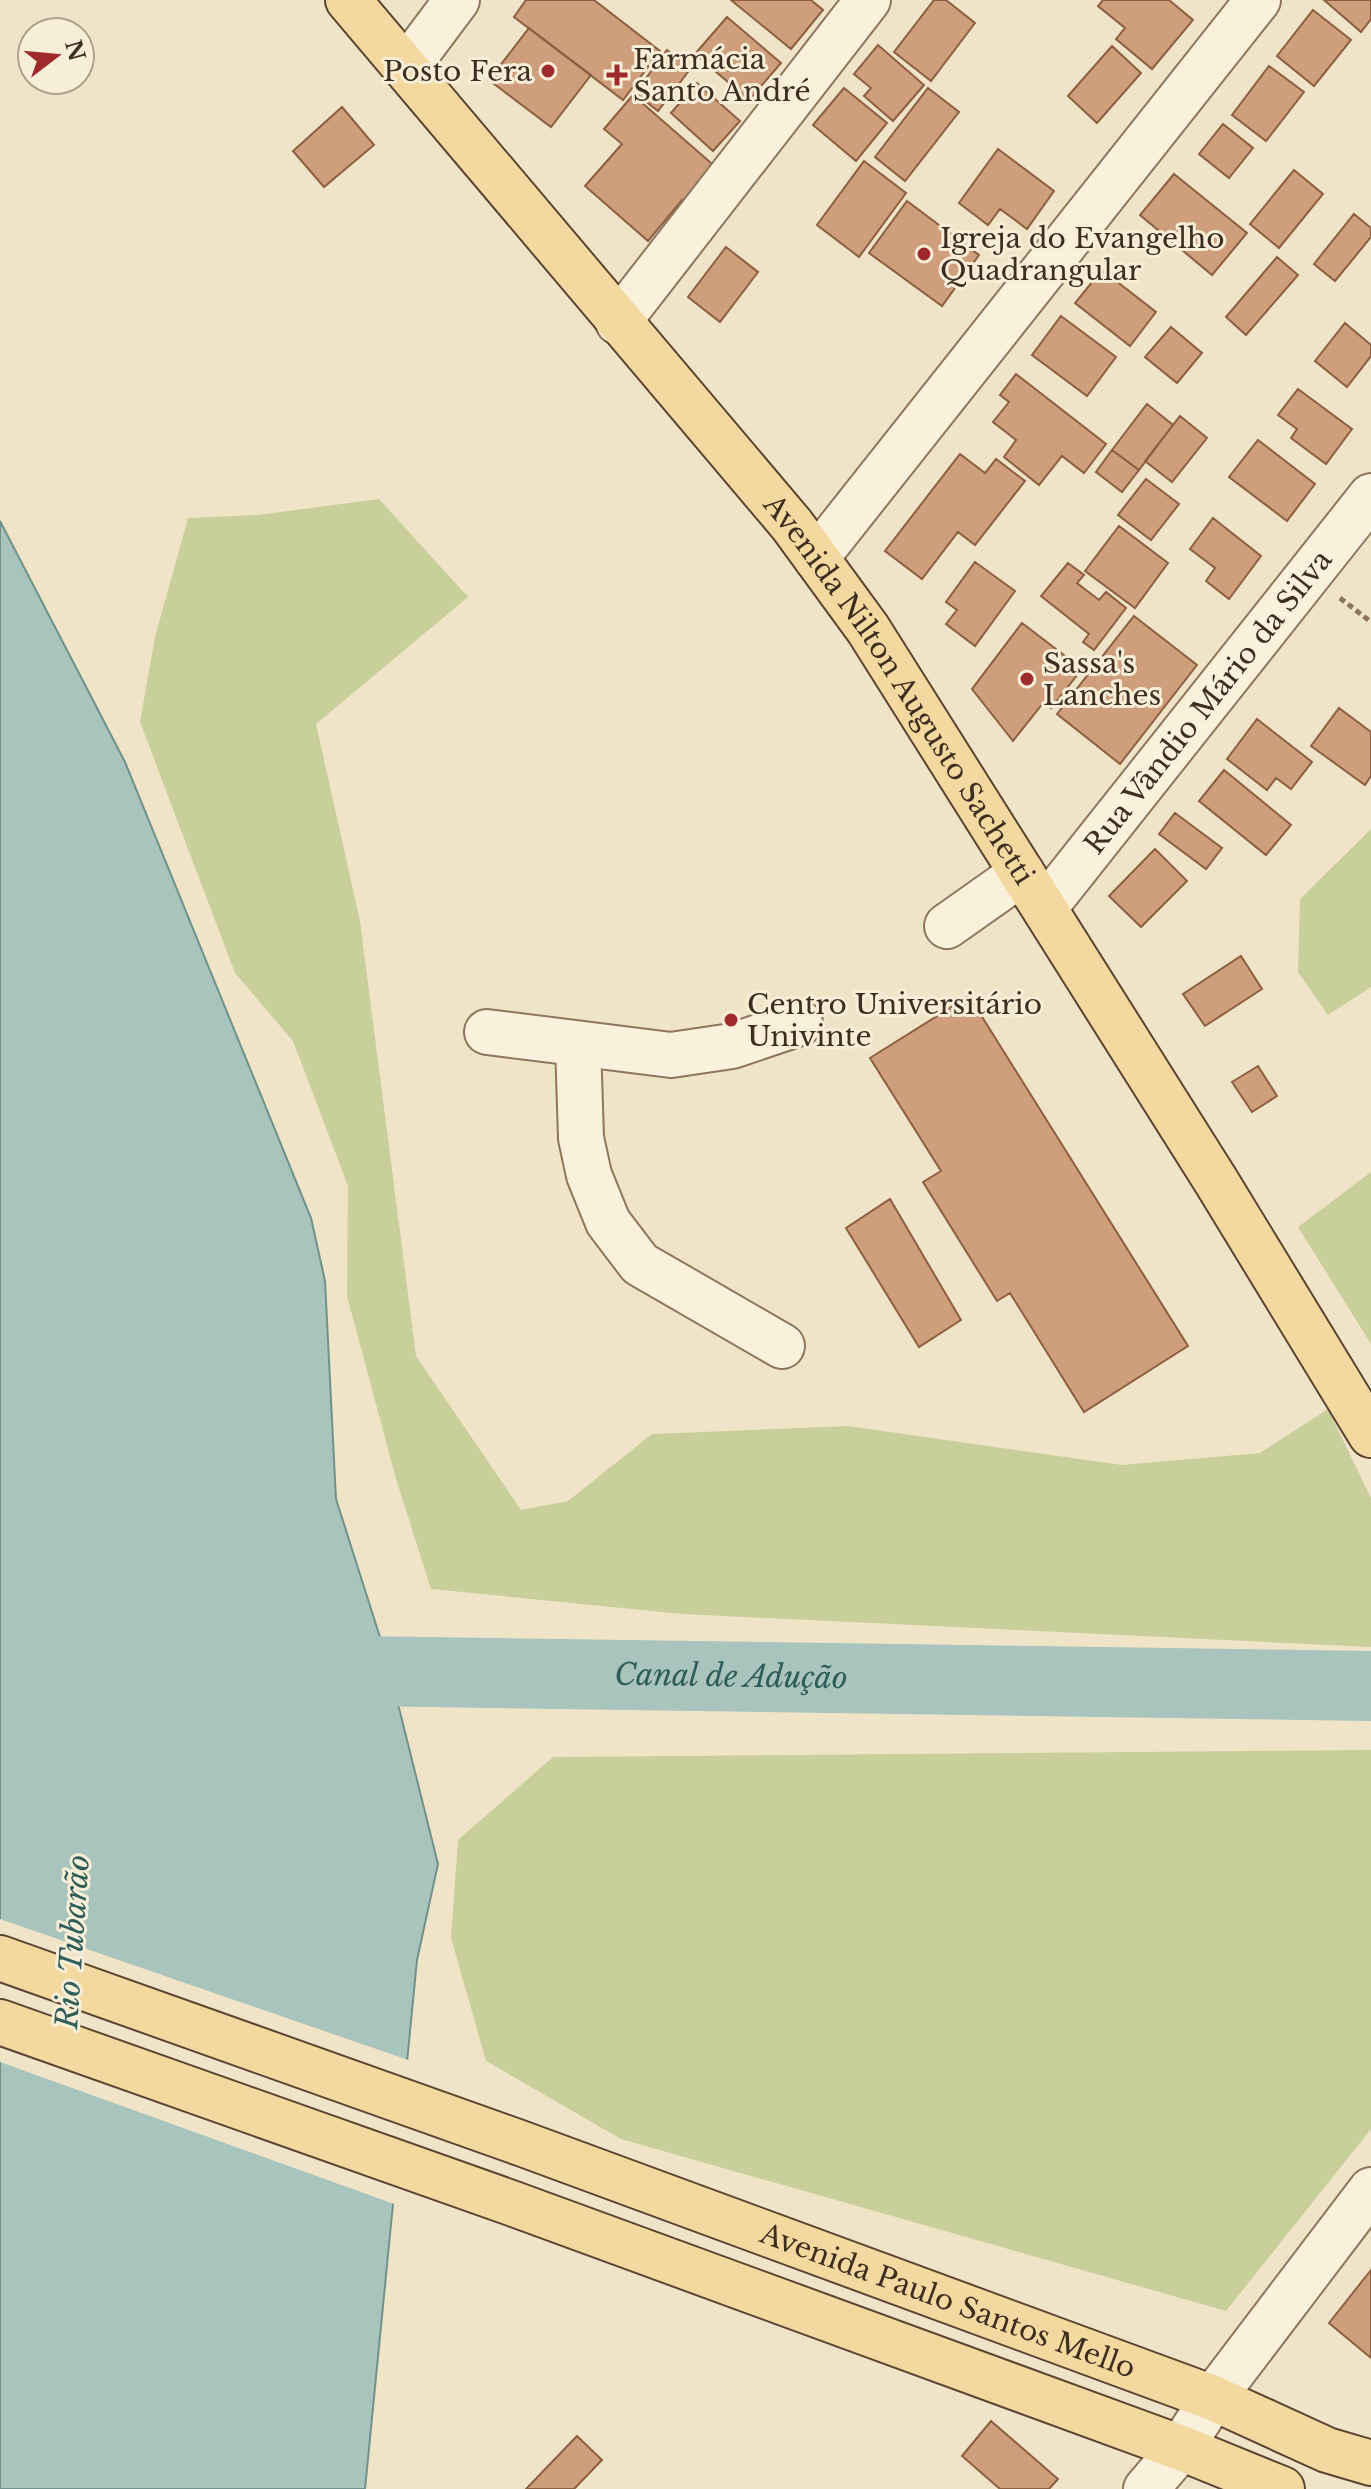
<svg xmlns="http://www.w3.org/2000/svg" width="1371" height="2489" font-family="'Libre Baskerville',serif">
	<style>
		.green { fill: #c9cf9b }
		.water { fill: #a9c4bc; stroke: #6f938a; stroke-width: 2 }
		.pier { fill: #f0e4c8 }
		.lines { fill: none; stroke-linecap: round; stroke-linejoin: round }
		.river { stroke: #a9c4bc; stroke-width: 70 }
		.building { fill: #cf9f7d; stroke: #8d5f41; stroke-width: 2 }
		.minor-casing { stroke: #8d765c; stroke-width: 48 }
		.major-casing { stroke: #5b4430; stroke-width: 48 }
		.path { stroke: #8d765c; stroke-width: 5; stroke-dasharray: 6 4; stroke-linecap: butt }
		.minor { stroke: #faf1dc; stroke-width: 44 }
		.major { stroke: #f3d9a0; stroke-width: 44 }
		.poi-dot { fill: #9e2a2b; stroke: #f7eed8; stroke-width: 3 }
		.labels { text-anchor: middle; stroke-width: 6; stroke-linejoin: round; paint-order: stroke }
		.poi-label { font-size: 28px; fill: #3d2e20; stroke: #f7eed8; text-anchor: start }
		.street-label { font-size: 28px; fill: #3d2e20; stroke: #f7eed8 }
		.water-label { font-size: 30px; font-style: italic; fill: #2f5d5a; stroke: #f7eed8 }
	</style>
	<rect width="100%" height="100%" fill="#f0e4c8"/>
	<path class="green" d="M379,499L468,597L316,724L360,921L416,1356L521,1510L568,1501L652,1434L848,1426L1122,1465L1260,1453L1328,1409L1371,1498V1647L682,1614L431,1589L396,1479L347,1296L348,1186L293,1041L235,973L140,722L155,637L188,518L258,515Z
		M1371,829V987L1328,1015L1298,972L1300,899Z
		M1371,1172V1344L1298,1227Z
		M1371,1750V2129L1226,2311L621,2139L486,2061L451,1938L458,1840L553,1757Z"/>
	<path class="water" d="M0,521L125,762L311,1218L325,1281L336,1499L386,1656L438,1864L417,1960L365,2489H0Z"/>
	<path class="pier" d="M0,1919L411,2061L397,2205L0,2062Z"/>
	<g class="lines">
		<path class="river" id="s1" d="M293,1670L1371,1686"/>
	</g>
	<path class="building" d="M526,0H594L660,51L623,100L514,17Z
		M731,0H811L823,10L791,49Z
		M934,0H946L975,23L931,81L894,52Z
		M1103,0H1169L1193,20L1152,69L1116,39L1125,28L1098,6Z
		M1324,0H1371V19L1361,32Z
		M1313,10L1351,40L1314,86L1277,56Z
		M727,17L781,63L749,100L695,54Z
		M529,28L591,75L551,127L489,80Z
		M878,45L924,85L893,121L864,96L871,88L854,74Z
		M1112,46L1141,73L1097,123L1068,96Z
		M667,50L691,68L658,111L635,93Z
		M1269,66L1304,92L1266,141L1232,115Z
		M697,83L740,121L713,151L671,113Z
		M844,88L887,123L856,161L813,125Z
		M928,88L959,112L905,181L875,157Z
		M633,95L726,176L695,212L682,200L648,241L585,186L622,144L604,129Z
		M342,107L374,145L324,187L293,151Z
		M1223,124L1253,148L1229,178L1199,154Z
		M998,149L1054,191L1027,229L1000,209L988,225L959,203Z
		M864,161L906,193L859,257L817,225Z
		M1294,170L1323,194L1279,248L1250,224Z
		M1174,174L1247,233L1212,275L1140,215Z
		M907,201L979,255L942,306L869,253Z
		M1354,214L1371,228V237L1335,281L1314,264Z
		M726,247L758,272L720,322L688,297Z
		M1277,257L1298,275L1246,335L1226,317Z
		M1102,270L1156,312L1130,346L1075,303Z
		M1061,316L1116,357L1087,396L1032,355Z
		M1345,323L1371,345V356L1347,387L1315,361Z
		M1171,327L1202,353L1177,383L1145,357Z
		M1016,374L1106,444L1084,473L1062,456L1039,485L1004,457L1016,440L993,422L1009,402L1000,395Z
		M1298,389L1352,429L1326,464L1291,438L1297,429L1278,415Z
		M1147,404L1173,425L1139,470L1112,450Z
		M1180,416L1207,438L1172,482L1145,461Z
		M1258,440L1315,484L1287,521L1229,477Z
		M1112,450L1139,470L1122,492L1096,472Z
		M960,454L985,473L996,459L1025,481L975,545L958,532L922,579L885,551Z
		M1146,479L1179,504L1151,540L1118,515Z
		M1213,518L1261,556L1229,599L1206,581L1215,568L1190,549Z
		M1119,526L1168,563L1135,608L1085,571Z
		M975,562L1015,591L975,646L946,624L957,610L946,602Z
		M1068,563L1084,575L1077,583L1099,600L1106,592L1126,608L1094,650L1083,642L1089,634L1041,596Z
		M1134,616L1197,665L1120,764L1057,714Z
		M1022,623L1082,669L1051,708L1044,702L1013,741L972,689Z
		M1339,708L1371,732V776L1365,785L1311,746Z
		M1257,719L1312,762L1291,789L1276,778L1267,790L1227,759Z
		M1224,770L1291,825L1266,855L1199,801Z
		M1175,813L1222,848L1206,869L1159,834Z
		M1155,849L1187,881L1141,927L1109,896Z
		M1241,956L1262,989L1205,1026L1183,994Z
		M969,996L1188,1346L1084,1412L1010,1293L997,1301L923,1182L941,1171L870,1058Z
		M1258,1066L1277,1096L1252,1112L1232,1082Z
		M890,1199L961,1320L919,1347L846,1228Z
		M1371,2270V2358L1329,2323Z
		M991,2421L1058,2479L1049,2489H1000L962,2456Z
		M577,2436L602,2460L574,2489H526Z"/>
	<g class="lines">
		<defs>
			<g id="minor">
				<path d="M406,68L457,0"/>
				<path d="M618,322L868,0"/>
				<path d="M816,558L1258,0"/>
				<path id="s2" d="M1045,907L1371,496"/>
				<path d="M947,926L1022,873"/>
				<path d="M487,1032L671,1055L732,1046L800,1023"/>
				<path d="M578,1044L581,1138L589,1175L608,1222L640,1264L782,1346"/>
				<path d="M1146,2489L1181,2448L1213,2398L1371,2190"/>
			</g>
			<g id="major">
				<path id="s3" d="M348,0L792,525L868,629L1216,1181L1371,1435"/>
				<path id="s4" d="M0,1958L523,2144L1213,2398L1327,2450L1371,2463"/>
				<path d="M0,2022L514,2204L1181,2448L1282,2489"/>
			</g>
		</defs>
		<use href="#minor" class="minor-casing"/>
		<use href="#major" class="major-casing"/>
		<path class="path" d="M1340,598L1371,622"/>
		<use href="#minor" class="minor"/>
		<use href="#major" class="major"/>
	</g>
	<g class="poi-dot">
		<circle cx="548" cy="71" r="8"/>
		<path d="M613 63h8v8h8v8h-8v8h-8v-8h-8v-8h8z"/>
		<circle cx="924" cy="254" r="8"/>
		<circle cx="1027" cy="679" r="8"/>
		<circle cx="731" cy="1020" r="8"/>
	</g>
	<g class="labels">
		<g class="poi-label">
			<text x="633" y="69">Farmácia<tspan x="633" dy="32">Santo André</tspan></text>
			<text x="532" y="81" text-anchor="end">Posto Fera</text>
			<text x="940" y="248">Igreja do Evangelho<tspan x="940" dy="32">Quadrangular</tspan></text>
			<text x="1043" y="673">Sassa's<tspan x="1043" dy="32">Lanches</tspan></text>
			<text x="747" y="1014">Centro Universitário<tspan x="747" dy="32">Univinte</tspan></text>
		</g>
		<g class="street-label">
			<text dy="10" stroke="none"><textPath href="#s3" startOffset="884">Avenida Nilton Augusto Sachetti</textPath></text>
			<text dy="10" stroke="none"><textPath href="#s2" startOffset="262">Rua Vândio Mário da Silva</textPath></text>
			<text dy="10" stroke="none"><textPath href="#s4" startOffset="1008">Avenida Paulo Santos Mello</textPath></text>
		</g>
		<g class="water-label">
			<text dy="10" stroke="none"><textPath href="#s1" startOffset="438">Canal de Adução</textPath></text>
			<text transform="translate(73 1942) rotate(-86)" y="10">Rio Tubarão</text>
		</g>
	</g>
	<g transform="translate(56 56) rotate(74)"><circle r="38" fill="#f7eed8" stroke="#ada18e" stroke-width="2"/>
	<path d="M0-6L14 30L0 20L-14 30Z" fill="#9e2a2b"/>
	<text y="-12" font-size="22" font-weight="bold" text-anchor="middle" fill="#3d2e20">N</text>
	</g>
</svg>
